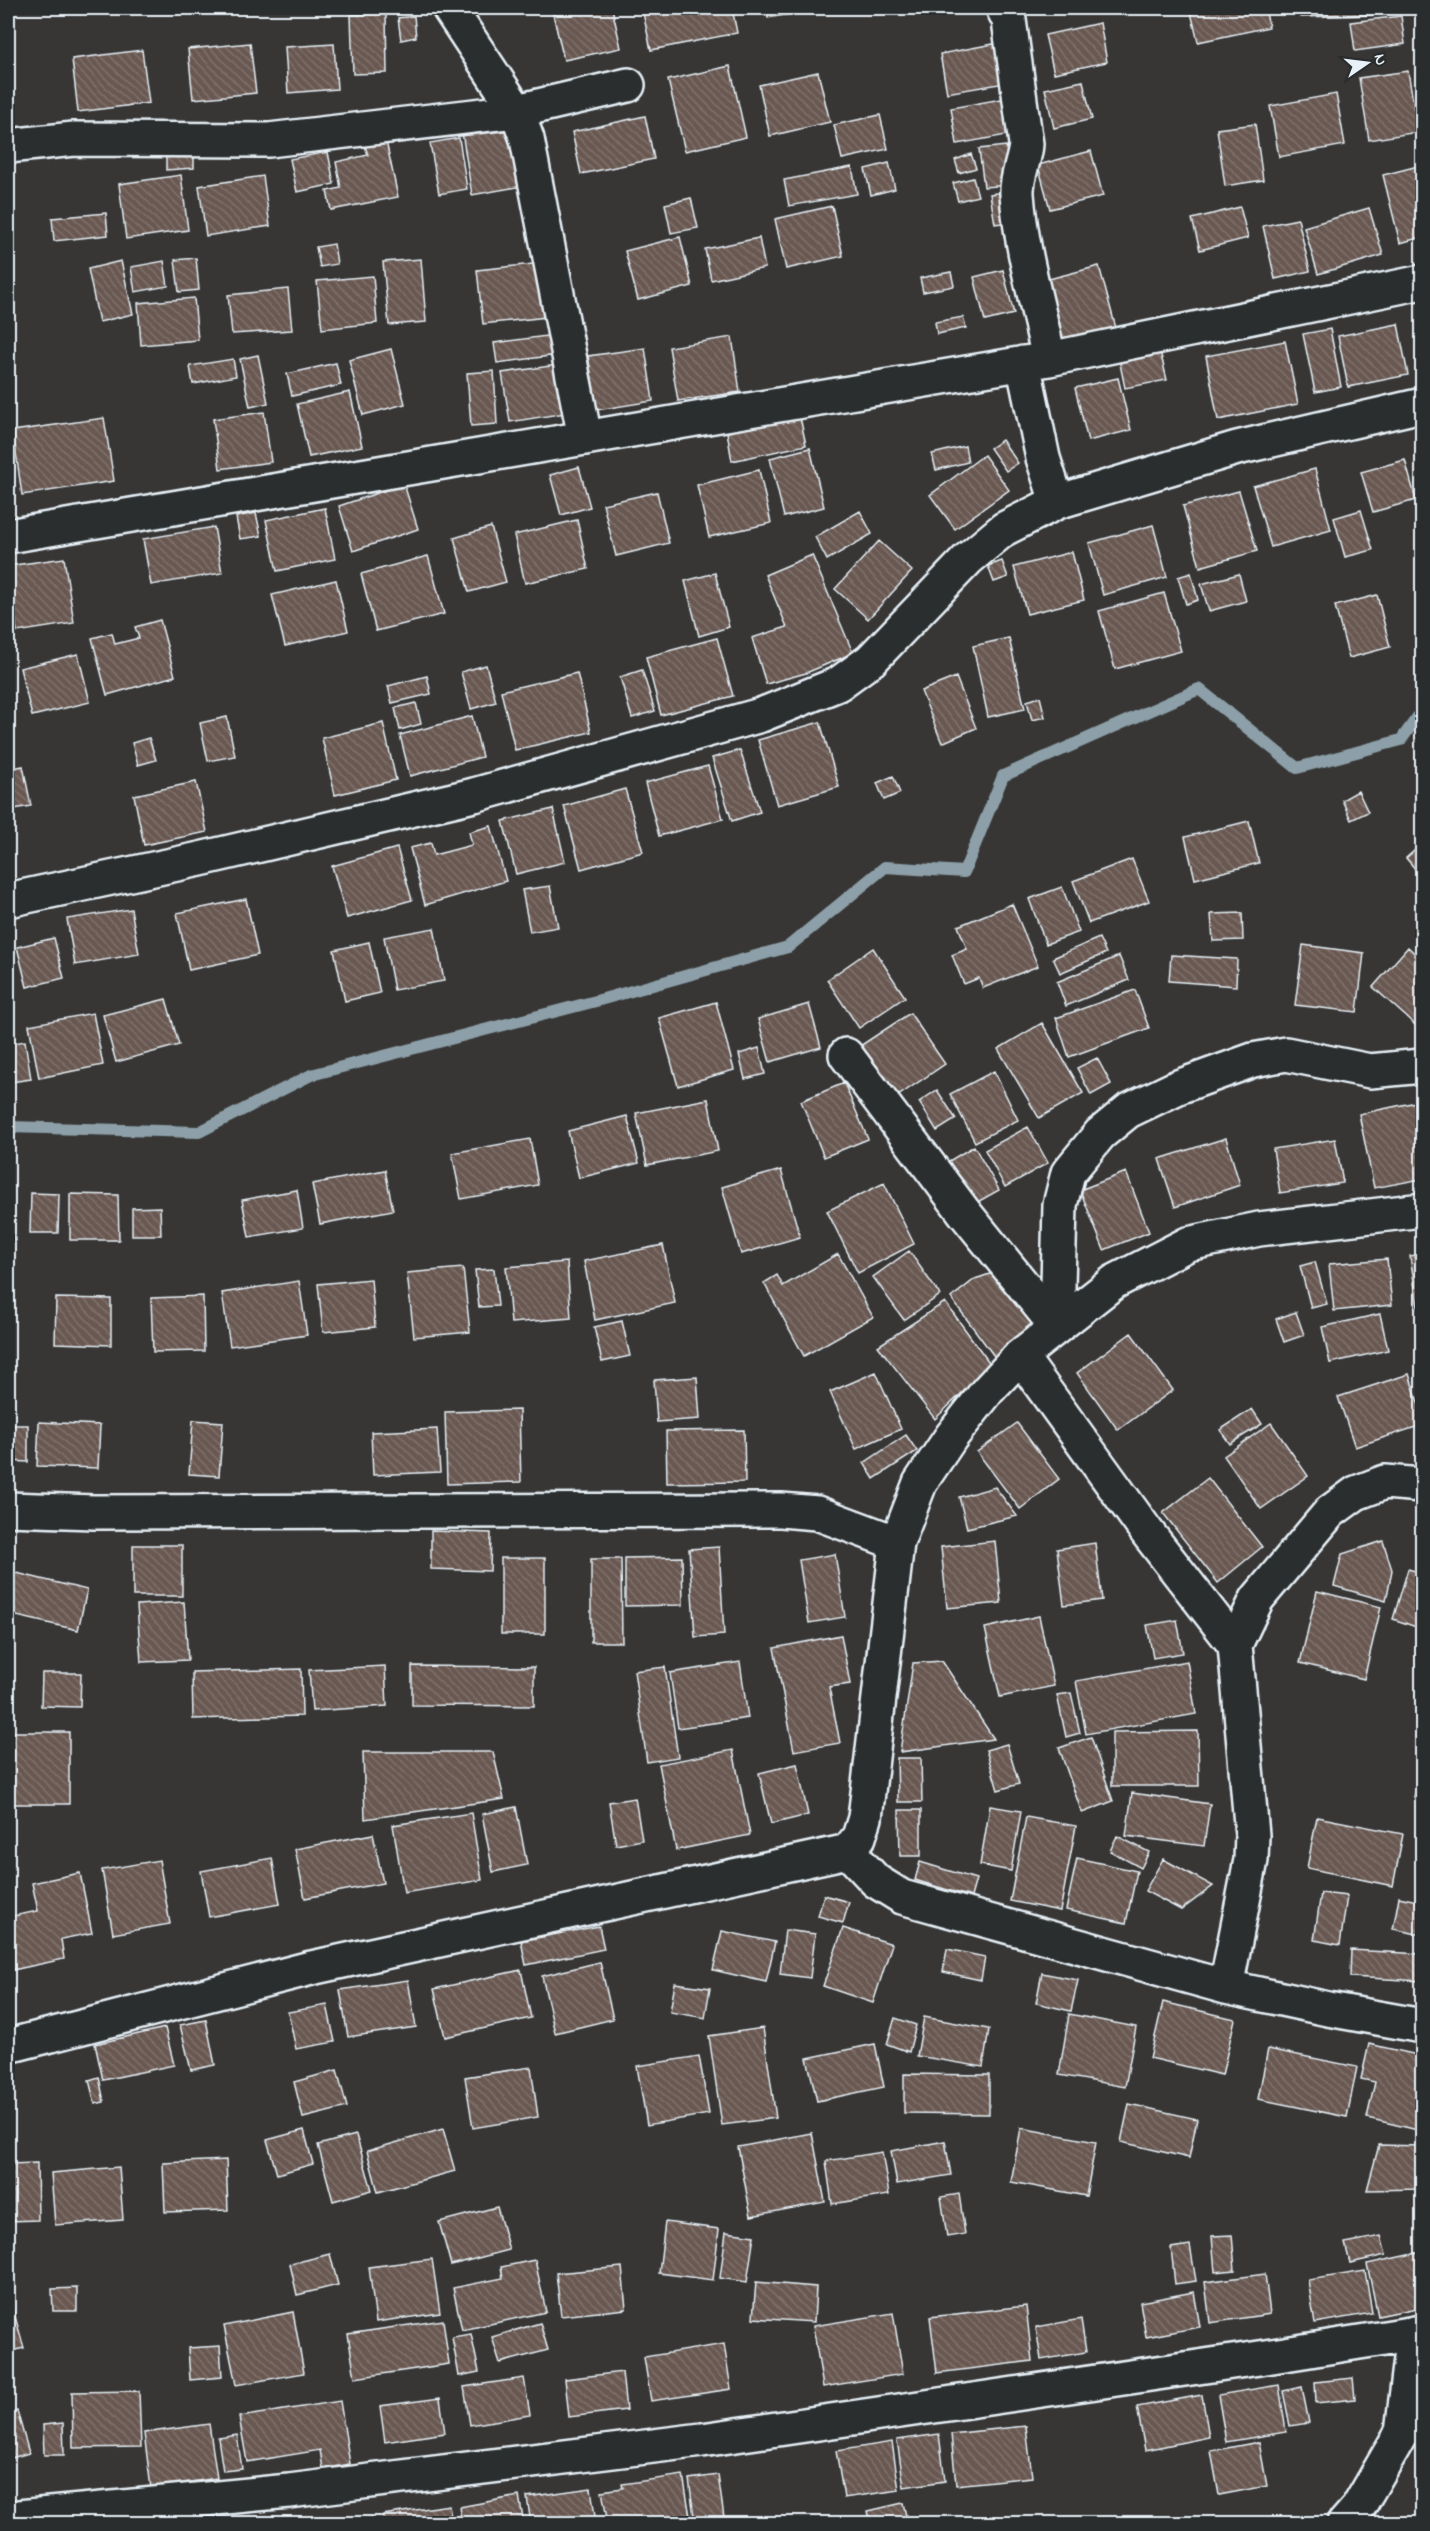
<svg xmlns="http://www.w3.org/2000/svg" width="1430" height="2531" font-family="'Indie Flower',sans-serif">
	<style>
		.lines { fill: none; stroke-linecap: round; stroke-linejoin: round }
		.stream { stroke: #8da0a9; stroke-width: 12 }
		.building { fill: url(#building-back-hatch); stroke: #e8f1f8; stroke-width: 1.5 }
		.minor-casing { stroke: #e8f1f8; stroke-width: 38 }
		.minor { stroke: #2a2d2e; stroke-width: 33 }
	</style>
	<defs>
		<pattern id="building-back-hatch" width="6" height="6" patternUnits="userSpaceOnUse" patternTransform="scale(1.5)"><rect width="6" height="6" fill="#695951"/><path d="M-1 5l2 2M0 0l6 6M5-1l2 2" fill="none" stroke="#7e716b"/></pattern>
	</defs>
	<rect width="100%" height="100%" fill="#373635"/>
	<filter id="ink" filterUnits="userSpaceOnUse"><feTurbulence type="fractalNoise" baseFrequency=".0167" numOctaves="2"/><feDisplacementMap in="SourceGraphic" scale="12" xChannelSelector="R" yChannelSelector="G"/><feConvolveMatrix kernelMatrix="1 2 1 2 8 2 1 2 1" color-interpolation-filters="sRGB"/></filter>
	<g filter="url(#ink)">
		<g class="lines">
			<path class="stream" d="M8,1127L199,1132L311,1075L596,1001L788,947L885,867L964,872L1003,776L1199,689L1297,768L1401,740L1422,711"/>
		</g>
		<path class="building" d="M583,8H612L621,48L564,60L553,14Z
			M642,8H732L737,33L651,50Z
			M766,8H825L768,18Z
			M1190,8H1265L1269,27L1198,42Z
			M1300,8H1372V15L1301,17Z
			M386,14L387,73L353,74L351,15Z
			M414,16L416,37L401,40L398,18Z
			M1401,16L1405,44L1355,51L1351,22Z
			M1100,23L1107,62L1054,73L1045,35Z
			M1004,42L1011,82L947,93L940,54Z
			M250,43L256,93L193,99L188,49Z
			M334,44L337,89L288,93L285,47Z
			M142,50L149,103L78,112L72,59Z
			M730,66L746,137L685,151L668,80Z
			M1408,71L1418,132L1369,140L1359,78Z
			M818,72L830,122L770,136L759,85Z
			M1083,81L1092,119L1054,128L1045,89Z
			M1336,94L1345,145L1279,157L1270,106Z
			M1012,97L1018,133L957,144L951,108Z
			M880,115L888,149L842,159L834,125Z
			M645,116L654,159L581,174L572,132Z
			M513,124L523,186L472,195L462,132Z
			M1255,124L1263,180L1225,186L1217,129Z
			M459,138L467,189L439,194L430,143Z
			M386,141L398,197L331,210L327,191L341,188L336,162L368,155L365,146Z
			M1006,146L1011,185L984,187L979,149Z
			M1091,151L1103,196L1050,209L1038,165Z
			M328,152L334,184L297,192L290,159Z
			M166,153H194V168L166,170Z
			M971,154L976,168L959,173L955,160Z
			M889,163L895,189L871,195L865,169Z
			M1422,165V237L1400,243L1383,175Z
			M852,167L857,194L789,206L784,180Z
			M181,175L188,230L126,239L119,184Z
			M263,176L270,226L206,236L199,186Z
			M973,178L978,196L958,201L953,183Z
			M1004,192L1009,222L995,224L990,194Z
			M691,198L698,228L671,233L665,204Z
			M832,206L843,256L786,269L775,219Z
			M1240,207L1248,238L1200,250L1192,219Z
			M1369,208L1383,255L1318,274L1304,227Z
			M106,213L108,235L54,241L52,218Z
			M1298,219L1310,271L1275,279L1263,226Z
			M680,237L692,286L638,300L625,251Z
			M759,238L765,268L711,280L705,249Z
			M334,244L337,264L320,267L316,247Z
			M196,258L199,290L179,292L175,260Z
			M421,259L426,322L389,325L383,262Z
			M121,261L133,314L99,322L88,269Z
			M164,261L168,286L135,292L131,267Z
			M542,263L547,317L483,324L477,270Z
			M1099,266L1117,332L1063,346L1045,280Z
			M1003,270L1014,314L985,321L974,277Z
			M951,272L954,286L923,292L920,278Z
			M373,276L377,323L322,329L317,281Z
			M288,289L292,330L232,334L228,295Z
			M194,298L198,340L141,345L138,303Z
			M963,317L966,328L937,334L935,322Z
			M1398,324L1408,375L1348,387L1338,336Z
			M1330,329L1341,387L1315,392L1303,334Z
			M554,335L557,355L497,363L494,343Z
			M732,337L740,392L678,401L669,347Z
			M1285,341L1298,404L1218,420L1206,356Z
			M645,348L653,401L597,410L588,356Z
			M391,349L405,404L363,415L349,360Z
			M1160,351L1167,380L1125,388L1119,359Z
			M258,355L268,403L250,407L240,359Z
			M233,359L236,376L193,384L190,366Z
			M336,363L341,385L292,396L287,374Z
			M564,364L572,412L510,422L502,373Z
			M494,371L497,424L471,426L467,373Z
			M1118,378L1131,430L1088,441L1075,388Z
			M350,392L362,446L309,457L297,404Z
			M264,412L271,462L220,469L213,419Z
			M800,417L806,445L732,461L727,432Z
			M104,418L114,481L22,495L13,431Z
			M1002,440L1018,463L1006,471L990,448Z
			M965,446L968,462L936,470L932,454Z
			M810,448L824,507L784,517L770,458Z
			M984,455L1009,490L955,529L930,495Z
			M1405,460L1416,500L1373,512L1361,472Z
			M579,467L590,507L561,515L550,475Z
			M1315,469L1331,530L1271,547L1253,486Z
			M759,470L771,523L709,537L697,485Z
			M404,484L418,529L353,551L339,506Z
			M1239,491L1257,551L1200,567L1183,506Z
			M657,492L669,543L616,556L603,504Z
			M325,508L335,559L277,571L266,520Z
			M1361,510L1373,550L1345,557L1334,518Z
			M860,511L872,534L827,560L815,537Z
			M256,513L261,536L240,539L236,517Z
			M577,520L588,569L525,583L514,535Z
			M1153,525L1167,577L1103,595L1089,543Z
			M214,527L222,573L151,585L143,539Z
			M491,527L506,582L469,592L454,538Z
			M879,541L912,571L868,619L835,589Z
			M1072,552L1084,600L1027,614L1014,567Z
			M812,555L853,653L806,673L766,684L752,638L787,627L765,575Z
			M428,556L444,614L376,631L361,574Z
			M64,558L74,623L17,632L8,566Z
			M1002,561L1008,577L994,582L988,566Z
			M715,573L729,627L699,636L685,581Z
			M1191,573L1198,600L1186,604L1178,577Z
			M1239,574L1246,601L1209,611L1201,584Z
			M336,580L348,631L285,646L272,595Z
			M1164,593L1181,651L1115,669L1099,611Z
			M1377,595L1390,647L1349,658L1335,606Z
			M160,620L175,676L107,695L92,638L112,633L115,644L139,638L135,627Z
			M717,638L733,696L661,715L646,657Z
			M1009,638L1025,709L988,717L973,646Z
			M78,654L90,702L32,716L20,668Z
			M486,665L496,702L471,709L461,672Z
			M642,670L655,711L632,718L620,677Z
			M577,673L591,732L515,750L501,691Z
			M427,676L431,694L392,703L388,686Z
			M956,677L976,728L942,743L921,691Z
			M1040,697L1045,717L1032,720L1027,701Z
			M416,703L421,724L400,730L395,708Z
			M472,716L482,757L410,776L400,735Z
			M227,717L235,756L208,761L200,723Z
			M820,722L839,787L777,805L758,740Z
			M383,723L396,780L335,795L322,738Z
			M149,738L156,760L138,765L132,743Z
			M740,750L760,812L732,821L712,758Z
			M23,766L31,806L8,810V769Z
			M708,766L723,819L659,836L645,783Z
			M893,776L900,793L884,800L877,783Z
			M196,782L207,832L144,845L134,795Z
			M625,789L643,852L581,869L564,806Z
			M1358,791L1368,812L1351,820L1342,800Z
			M553,809L565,862L516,874L503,821Z
			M1249,821L1259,863L1195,879L1185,837Z
			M491,826L506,881L425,905L410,848L431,843L434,855L472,845L469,832Z
			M1422,844V877L1406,858Z
			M397,848L412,900L347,918L332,866Z
			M1132,859L1149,901L1089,923L1073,881Z
			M550,886L558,927L530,932L522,890Z
			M1062,887L1079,932L1046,944L1029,899Z
			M246,899L258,955L189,970L177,913Z
			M1012,904L1038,966L983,988L979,978L964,984L952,955L967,949L958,926Z
			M131,909L139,954L75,965L67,919Z
			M1242,913L1243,940L1213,941L1211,914Z
			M434,928L444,981L394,990L384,937Z
			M54,938L64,978L27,987L17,947Z
			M1099,938L1106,953L1060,973L1053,958Z
			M369,942L380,993L345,1001L334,950Z
			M1303,945L1364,953L1357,1012L1295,1005Z
			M1408,947L1422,960V1031L1373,987Z
			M873,948L905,997L859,1028L827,980Z
			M8,954L13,986L8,987Z
			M1171,955L1237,959L1236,986L1169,981Z
			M1119,956L1129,980L1066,1006L1057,982Z
			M1135,990L1149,1028L1069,1057L1056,1018Z
			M166,999L179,1045L116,1062L103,1015Z
			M716,1002L734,1070L678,1086L659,1018Z
			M809,1004L821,1047L770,1062L758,1019Z
			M93,1013L103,1065L39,1078L29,1025Z
			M910,1013L945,1064L895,1098L860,1046Z
			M1042,1023L1083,1093L1039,1118L998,1049Z
			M25,1041L31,1079L11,1082L8,1044Z
			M759,1048L765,1074L745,1079L739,1054Z
			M1097,1058L1111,1084L1091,1095L1077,1068Z
			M994,1071L1018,1120L975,1142L950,1094Z
			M844,1083L868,1139L824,1157L801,1101Z
			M937,1090L956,1119L937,1131L919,1102Z
			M708,1099L718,1151L647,1165L636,1113Z
			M1421,1101L1422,1179L1374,1188L1359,1114Z
			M627,1116L639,1163L579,1178L568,1131Z
			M1028,1127L1048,1163L1005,1187L985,1150Z
			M1226,1138L1240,1185L1175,1207L1159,1159Z
			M530,1139L538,1185L461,1199L452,1153Z
			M1335,1139L1343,1183L1280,1193L1273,1149Z
			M974,1146L999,1190L974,1204L949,1161Z
			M385,1170L393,1210L320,1224L312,1184Z
			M781,1170L800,1237L741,1254L722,1187Z
			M1126,1172L1149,1232L1104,1250L1080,1190Z
			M884,1183L914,1244L858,1273L827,1211Z
			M297,1190L303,1228L249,1237L242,1200Z
			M8,1193L14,1241L8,1242Z
			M31,1193L59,1194L58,1233H30Z
			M70,1194L118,1195L119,1240H70Z
			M160,1207L161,1235H132V1208Z
			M663,1245L675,1303L595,1320L584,1261Z
			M909,1251L940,1295L904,1320L873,1277Z
			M838,1254L873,1317L804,1356L764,1283L777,1275L783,1286Z
			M1422,1254V1313L1419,1314L1410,1256Z
			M1387,1259L1392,1305L1334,1311L1329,1264Z
			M567,1262L571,1318L511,1323L506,1267Z
			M1315,1262L1327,1304L1311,1308L1300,1266Z
			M463,1268L470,1332L414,1337L407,1273Z
			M494,1269L498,1306L479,1307L475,1270Z
			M996,1272L1035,1322L997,1360L951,1298L975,1279Z
			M371,1279L375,1327L323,1332L318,1284Z
			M299,1281L307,1335L230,1346L222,1293Z
			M203,1296L204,1351L153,1352L151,1298Z
			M56,1298L111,1299V1345L55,1343Z
			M945,1302L991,1365L935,1419L878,1346Z
			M1296,1312L1304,1335L1284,1342L1276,1319Z
			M1380,1314L1388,1350L1330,1363L1322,1327Z
			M622,1321L630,1356L602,1362L594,1327Z
			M1131,1333L1173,1390L1118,1430L1077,1373Z
			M876,1372L901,1429L856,1449L830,1392Z
			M1409,1374L1422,1415V1425L1355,1447L1338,1397Z
			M697,1377L700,1419L657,1422L654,1380Z
			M1252,1409L1262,1424L1230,1444L1220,1430Z
			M519,1410L521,1482L447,1484L445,1412Z
			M193,1420L223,1422L219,1476L189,1474Z
			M39,1422L100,1425L98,1468L37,1466Z
			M1017,1423L1059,1479L1020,1509L977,1452Z
			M1271,1423L1308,1476L1261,1509L1224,1456Z
			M8,1425H28V1462L8,1461Z
			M437,1429L440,1472L373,1475L371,1432Z
			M744,1430L745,1482L667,1483L666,1431Z
			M906,1435L917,1451L874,1479L864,1463Z
			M1208,1478L1262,1547L1218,1583L1163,1513Z
			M995,1487L1017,1516L967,1528L959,1497Z
			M431,1531L491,1533L490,1571L431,1569Z
			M995,1541L1001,1603L947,1608L941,1547Z
			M1383,1541L1392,1570L1386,1601L1334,1586L1342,1554Z
			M1095,1543L1102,1600L1064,1605L1057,1549Z
			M133,1545H182V1596H133Z
			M719,1547L724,1635L695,1637L689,1549Z
			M835,1554L845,1617L809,1623L799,1560Z
			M682,1557L683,1605L625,1606V1558Z
			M501,1558H545V1634H501Z
			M591,1559H621L622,1642H591Z
			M1408,1569L1422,1573V1629L1393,1619Z
			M8,1571L87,1590L78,1630L8,1614Z
			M1317,1591L1381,1607L1364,1679L1300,1663Z
			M184,1602L188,1660L141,1662L137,1605Z
			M1039,1616L1054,1686L1000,1697L985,1628Z
			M1177,1620L1183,1653L1153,1658L1147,1625Z
			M841,1635L850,1684L829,1687L840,1743L794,1751L774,1648Z
			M942,1661L994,1739L900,1752L913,1663Z
			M1187,1661L1196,1714L1086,1734L1076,1681Z
			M740,1662L748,1718L678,1728L670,1673Z
			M385,1666L387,1706L312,1711L309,1670Z
			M412,1666L534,1667V1706L412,1705Z
			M665,1667L678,1757L647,1762L634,1671Z
			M301,1669L302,1716L193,1719L192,1672Z
			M42,1673H81L80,1707L41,1706Z
			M1071,1693L1080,1733L1066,1737L1057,1695Z
			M1198,1731L1199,1786H1112V1732Z
			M8,1732H69V1804H8Z
			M1091,1737L1113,1801L1082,1813L1059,1748Z
			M1007,1744L1019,1784L998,1790L986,1750Z
			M733,1750L750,1835L676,1850L659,1764Z
			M363,1752H493L504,1799L365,1819Z
			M897,1758H921L922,1802H898Z
			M797,1764L808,1815L771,1824L759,1773Z
			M1422,1769V1799L1414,1797Z
			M1132,1793L1210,1804L1204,1846L1126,1836Z
			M635,1798L642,1840L616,1845L609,1802Z
			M990,1806L1021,1811L1011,1871L980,1865Z
			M516,1807L527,1865L493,1872L482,1814Z
			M899,1810H921V1856H900Z
			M471,1813L482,1880L404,1893L393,1825Z
			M1026,1817L1076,1826L1060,1911L1010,1901Z
			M1317,1817L1403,1834L1393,1886L1307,1868Z
			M373,1834L383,1883L305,1898L295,1849Z
			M1117,1836L1149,1852L1141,1868L1110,1851Z
			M272,1858L280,1904L209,1917L201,1871Z
			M1077,1858L1137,1871L1126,1923L1066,1910Z
			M1163,1859L1213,1886L1181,1910L1145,1891Z
			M159,1860L170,1924L113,1934L102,1870Z
			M920,1862L976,1879L971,1897L915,1880Z
			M80,1873L92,1933L61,1939L64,1959L8,1971V1917L38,1911L32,1883Z
			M1321,1893L1347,1896L1340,1945L1314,1940Z
			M824,1895L849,1902L843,1923L818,1916Z
			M1399,1897L1422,1902V1935L1393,1929Z
			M599,1926L604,1949L526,1965L521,1941Z
			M843,1928L892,1944L873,2003L823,1986Z
			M785,1930L815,1934L810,1978L780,1974Z
			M722,1931L775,1942L766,1982L713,1970Z
			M947,1949L985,1957L981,1980L943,1972Z
			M1351,1950L1422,1954V1981L1350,1977Z
			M600,1962L613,2019L555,2033L542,1976Z
			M521,1970L531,2018L445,2037L434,1989Z
			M1042,1973L1078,1980L1071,2011L1036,2003Z
			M408,1980L416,2027L348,2037L340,1990Z
			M675,1983L710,1988L705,2018L670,2012Z
			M1163,2002L1235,2019L1222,2075L1150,2058Z
			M327,2005L335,2042L296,2049L288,2012Z
			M1069,2014L1136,2027L1125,2087L1059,2075Z
			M924,2017L989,2029L983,2067L917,2056Z
			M895,2018L916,2025L909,2052L887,2044Z
			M206,2020L215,2065L191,2070L180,2025Z
			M165,2028L174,2065L103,2080L95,2044Z
			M763,2028L776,2118L722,2125L709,2036Z
			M875,2044L884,2087L817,2101L807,2058Z
			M1369,2044L1422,2056V2131L1367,2118L1375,2082L1361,2079Z
			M1268,2049L1357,2067L1347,2117L1258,2099Z
			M699,2056L709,2114L647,2125L637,2066Z
			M531,2067L538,2117L473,2128L465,2077Z
			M337,2070L347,2107L303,2118L294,2082Z
			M904,2074L989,2075V2114L904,2113Z
			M99,2077L104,2102L95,2104L89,2080Z
			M1129,2104L1197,2119L1189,2158L1121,2142Z
			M1021,2128L1096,2142L1086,2196L1011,2182Z
			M443,2129L455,2171L378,2192L367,2151Z
			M304,2130L313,2164L277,2174L267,2140Z
			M812,2133L825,2202L751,2216L738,2147Z
			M356,2135L372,2190L333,2201L318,2145Z
			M945,2141L951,2175L897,2184L891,2151Z
			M1379,2145L1422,2146V2189L1367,2190Z
			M882,2152L889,2195L832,2204L826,2161Z
			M226,2160L228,2210L165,2212L163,2163Z
			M37,2163L38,2220L8,2221V2164Z
			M119,2167L123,2220L55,2225L51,2173Z
			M959,2194L965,2234L947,2237L941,2197Z
			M497,2207L509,2250L451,2265L439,2222Z
			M665,2222L719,2229L713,2280L659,2273Z
			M726,2232L754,2236L747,2282L720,2278Z
			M1232,2235L1235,2270L1215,2272L1212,2236Z
			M1381,2236L1386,2255L1350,2263L1345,2243Z
			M1190,2245L1196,2281L1175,2284L1171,2248Z
			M1422,2252V2307L1378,2316L1367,2264Z
			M330,2254L338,2285L297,2295L290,2264Z
			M432,2259L440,2313L376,2322L369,2267Z
			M535,2260L546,2312L462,2330L453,2288L503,2278L501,2267Z
			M8,2265L14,2287L8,2289Z
			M622,2267L626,2309L561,2316L556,2273Z
			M1365,2271L1372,2313L1315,2323L1308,2280Z
			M1265,2274L1270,2314L1210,2323L1205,2282Z
			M756,2282L816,2287L814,2322L753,2318Z
			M77,2288V2311H53L52,2289Z
			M1194,2292L1200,2327L1146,2337L1140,2302Z
			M12,2306L24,2348L8,2352V2307Z
			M1026,2306L1032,2361L937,2373L930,2317Z
			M293,2312L304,2373L236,2385L224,2326Z
			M893,2313L903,2374L823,2387L813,2326Z
			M1081,2319L1086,2352L1041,2360L1036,2327Z
			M443,2320L449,2364L355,2378L348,2334Z
			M540,2323L548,2350L500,2363L492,2337Z
			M471,2334L479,2372L459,2376L452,2337Z
			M724,2344L731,2389L651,2401L644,2357Z
			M220,2346L222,2377L190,2380L188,2348Z
			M622,2372L626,2410L569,2417L565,2379Z
			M524,2378L530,2415L470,2425L464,2387Z
			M1353,2378L1355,2399L1316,2403L1315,2382Z
			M1279,2385L1286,2432L1226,2442L1218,2395Z
			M1302,2387L1309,2423L1290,2426L1283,2391Z
			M139,2391L141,2447L73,2448L72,2392Z
			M1202,2395L1209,2437L1145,2450L1137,2407Z
			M440,2398L445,2433L385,2442L380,2406Z
			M340,2401L350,2464L323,2469L320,2450L247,2462L239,2417Z
			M17,2411L29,2453L8,2459V2414Z
			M63,2423L64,2455H44L43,2425Z
			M209,2424L217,2478L151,2488L144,2433Z
			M1026,2426L1032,2477L956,2485L951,2434Z
			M939,2434L945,2481L904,2487L897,2440Z
			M237,2435L242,2469L223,2471L218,2438Z
			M892,2442L899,2490L844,2498L836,2451Z
			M1259,2442L1267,2486L1219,2495L1211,2451Z
			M683,2475L691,2522L608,2524L602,2491L623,2488L622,2484Z
			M718,2475L725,2524H695L689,2479Z
			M591,2488L596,2524H531L527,2497Z
			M519,2496L524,2524H462L459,2507Z
			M903,2503L908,2524H871L868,2511Z
			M449,2505L452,2524H384L383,2515Z
			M373,2517L374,2524H331Z"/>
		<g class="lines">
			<defs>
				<path id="minor" d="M449,8L517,111L527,139L585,438
					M1003,8L1009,20L1026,144C1025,161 1016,176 1017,194C1021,249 1038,305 1049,359
					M8,146L74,139L269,140L517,111L628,85
					M1023,363L1043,458L1057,502
					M8,536L1049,359L1422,282
					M8,900L200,859L474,795L761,715L838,684L871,660L968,559L1004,529L1057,502L1237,448L1422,405
					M846,1055L964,1212L1057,1327
					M1057,1327L1060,1205L1068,1173L1100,1134L1128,1111L1178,1087L1253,1060L1286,1054L1370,1071L1422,1066
					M1020,1356L1147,1532L1235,1645
					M8,1509L94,1512L781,1510L817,1513L897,1543
					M848,1851L876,1881L902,1897L1226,1987L1328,2009L1422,2026
					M1226,1987L1251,1860L1252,1835L1235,1645L1257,1599L1330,1512L1356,1493L1385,1482L1422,1485
					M8,2046L311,1968L848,1851L859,1837L865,1818L897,1543L920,1483L951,1437L988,1390L1020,1356L1114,1282L1188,1244L1259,1229L1422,1210
					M8,2518L289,2491L702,2440L1266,2357L1422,2332
					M1344,2524L1358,2508L1402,2432L1414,2333"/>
			</defs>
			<use href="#minor" class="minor-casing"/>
			<use href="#minor" class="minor"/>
		</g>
	</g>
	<rect width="1430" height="2531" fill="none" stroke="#2a2d2e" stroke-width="30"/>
	<rect x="15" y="15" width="1400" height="2501" fill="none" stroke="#e8f1f8" stroke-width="2" filter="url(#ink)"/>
	<g transform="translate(1367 63) rotate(76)" stroke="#2a2d2e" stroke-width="4.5" paint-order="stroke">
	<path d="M0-4.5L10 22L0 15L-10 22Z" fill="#e8f1f8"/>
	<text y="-9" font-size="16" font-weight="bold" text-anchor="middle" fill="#e8f1f8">N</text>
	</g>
</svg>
